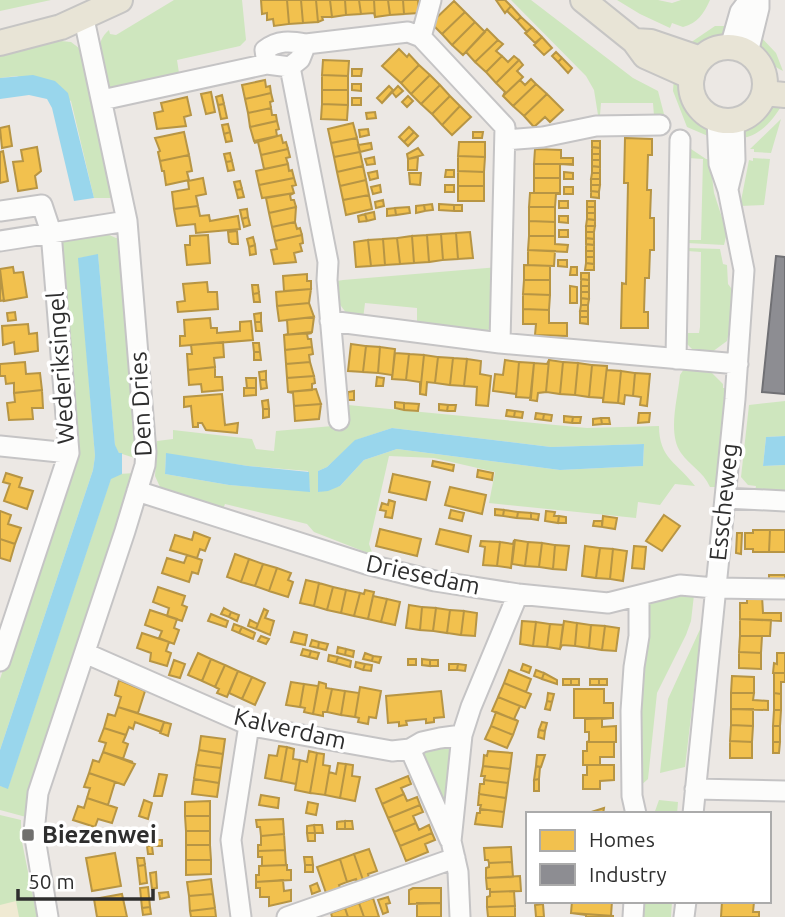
<svg xmlns="http://www.w3.org/2000/svg" width="785" height="917" font-family="Ubuntu,sans-serif">
	<style>
		.green { fill: #cee6be; fill-rule: evenodd }
		.sand { fill: #f0ead3 }
		.water { fill: #99d6ec }
		.homes { fill: #f2c14e; stroke: #b79544; stroke-width: 2 }
		.industry { fill: #8d8d92; stroke: #707074; stroke-width: 2 }
		.lines { fill: none; stroke-linecap: round; stroke-linejoin: round }
		.minor-casing { stroke: #c5c4c5; stroke-width: 23 }
		.major-casing { stroke: #c6c5c4; stroke-width: 28 }
		.minor { stroke: #fcfcfb; stroke-width: 19 }
		.major { stroke: #e8e4d6; stroke-width: 24 }
		.poi-dot { fill: #706f6e; stroke: #fff; stroke-width: 2.5 }
		.labels { text-anchor: middle; stroke-width: 7; stroke-linejoin: round; paint-order: stroke }
		.street-label { font-size: 24px; fill: #2e2e2e; stroke: #fff }
		.poi-label { font-size: 24px; font-weight: bold; fill: #2e2e2e; stroke: #fff; text-anchor: start }
	</style>
	<rect width="100%" height="100%" fill="#ece8e4"/>
	<path class="green" d="M0,0H51L0,11Z
		M174,0H242L246,40L240,46L177,60L179,73L106,90C102,69 91,45 109,30L110,34L116,35Z
		M511,0H531L633,78L658,91L665,118L654,116L653,103H601L600,115H598L594,90L586,76Z
		M617,0H658L672,3L681,0H710C704,13 698,23 683,27L672,23L670,28L640,14Z
		M715,26H728C720,44 706,47 687,45Z
		M760,36L776,53L783,71C768,63 756,54 760,36Z
		M61,41L71,42L83,51L112,198H94L71,101L17,76L0,78V55Z
		M674,77L683,84L690,103L707,128L708,136L687,127L673,91Z
		M778,103L782,105C773,120 760,136 742,138C743,121 764,110 778,103Z
		M781,119L771,153L754,152V149H750Z
		M688,147L706,159H710L714,193L727,233L724,245L687,243V240H701L703,159L688,158Z
		M753,158L770,159L764,205L740,206L749,160L753,161Z
		M107,234L116,238L120,237L138,459L119,453L115,446L98,255L79,258L95,456L93,470L0,750V679L72,463L59,242Z
		M687,248L720,249L723,264L727,265L728,284L734,292L733,336H728L727,341L712,352L693,350L685,342V333H699L700,327L701,252L687,251Z
		M499,267L492,326L485,333L417,324V308L365,303L363,319L347,314L335,298L337,281L343,280Z
		M684,369L712,373L723,384V388H727L716,487H710C703,471 690,466 681,453C667,433 678,398 680,375Z
		M785,401V436L766,437L763,466L785,465V492H755L756,486L748,485L741,477L749,405Z
		M348,405L587,428L659,426C659,459 678,463 695,486L675,484L660,505L638,502L636,518L489,503L495,472L434,458L389,456L369,544L373,555L314,532L307,524L225,504L223,509L160,487L155,476L157,441L173,439V430L252,439L256,449L274,451L276,431L344,425L343,409L348,408ZM392,428L551,447L644,444L643,466L560,470L397,449L364,460L340,486L318,492V471L327,467L356,440ZM166,454L248,466L308,471L310,491L229,485L165,474Z
		M136,473L29,799L26,817L0,810V786L8,788L111,478L118,474Z
		M679,593L694,595L691,621L686,635L657,693L648,779L639,787L637,691L648,601Z
		M702,625L685,767L660,773L668,699Z
		M456,743L448,800L441,803L419,751Z
		M659,800L678,802L677,814H654Z
		M0,815L21,820V837L37,917H0Z
		M640,901H672L671,917H639Z"/>
	<path class="sand" d="M16,901L19,917H0V905Z"/>
	<path class="water" d="M33,75L55,81L68,93L94,198L74,201L52,108L47,99L29,95L0,99V78Z
		M98,254L115,445L119,453H122V474L111,479L8,789L0,786V750L93,470L95,456L78,258Z
		M392,428L551,447L644,444L643,466L560,470L397,449L364,460L340,486L328,491L318,492V471L327,467L355,440Z
		M785,436V465L763,466L766,437Z
		M166,453L248,466L309,472L310,492L229,485L165,474Z"/>
	<path class="homes" d="M261,0H287L289,24L274,26L273,19L267,20V13L262,14Z
		M287,0H301L303,23L289,24Z
		M301,0H316L318,22L303,23Z
		M316,0H330L332,17H322L323,20L318,22Z
		M330,0H345L346,15L332,17Z
		M345,0H359L361,14L346,15Z
		M359,0H374L375,17L374,13L361,14Z
		M374,0H388L390,15L375,17Z
		M388,0H403L404,14L390,15Z
		M403,0H418L419,13L404,14Z
		M496,0H505L511,6L505,13Z
		M454,1L465,12L442,34L431,23Z
		M511,6L521,17L517,21L507,11Z
		M465,12L475,22L452,45L442,34Z
		M521,17L532,27L527,32L517,21Z
		M475,22L485,32L463,55L452,45Z
		M532,27L542,37L535,43L525,33Z
		M487,29L498,40L475,62L466,52L463,55Z
		M542,37L552,48L544,55L534,45Z
		M498,40L503,44L496,51L502,56L486,72L475,62Z
		M399,49L407,57L409,54L419,65L401,83L382,66Z
		M556,52L562,58L558,62L552,56Z
		M502,56L508,62L514,56L519,60L496,83L486,72Z
		M562,58L572,68L568,73L558,62Z
		M323,60L349,61L348,76L322,75Z
		M519,60L523,65L517,71L523,77L503,96L505,92L496,83Z
		M419,65L430,75L411,94L401,83Z
		M352,69H362L361,76H352Z
		M322,75L348,76V90H322Z
		M430,75L440,85L421,104L411,94Z
		M523,77L520,80L525,85L531,79L536,84L513,106L503,96Z
		M265,80L266,87L270,86L271,93L245,99L242,85Z
		M352,84H361V91L352,90Z
		M536,84L547,94L524,116L513,106Z
		M440,85L450,96L432,114L421,104Z
		M389,86L393,90L382,103L377,98Z
		M398,86L403,91L396,97L392,92L382,103Z
		M322,90H348V105L322,104Z
		M211,92L215,112L206,114L201,94Z
		M271,93L273,101L270,102L271,108L248,113L245,99Z
		M547,94L563,110L550,122L545,117L534,127L524,116Z
		M222,95L224,104L218,105L216,97Z
		M408,96L413,101L407,107L402,102Z
		M450,96L460,106L442,125L432,114Z
		M187,97L191,115L184,117L186,126L157,129L154,113L163,111L161,103Z
		M352,98H361V105H352Z
		M224,104L227,118L221,119L218,105Z
		M322,104L348,105L347,120L321,119Z
		M460,106L471,117L452,135L442,125Z
		M271,108L272,115H276L277,121L250,127L248,113Z
		M375,112L376,118L367,119L366,113Z
		M277,121L279,129L276,130L277,136L254,141L250,127Z
		M353,123L357,138L331,143L328,129Z
		M228,124L230,132L224,134L222,125Z
		M9,126L12,146L2,148L0,128Z
		M409,127L414,132L404,142L399,137Z
		M368,129L369,135L360,137L359,130Z
		M184,132L189,155L160,161L158,152L160,151L155,138Z
		M230,132L232,141L226,142L224,134Z
		M414,132L418,136L408,146L404,142Z
		M473,132H483L482,138H473Z
		M281,135L283,143L286,142L288,149L261,155L258,142L254,143Z
		M357,138L360,152L334,157L331,143Z
		M625,138L652,139V155H648L647,190H651L650,218H654V250H650L649,278H645L644,312H648V328H621L622,283L626,284L628,183H624Z
		M592,141H600V148L592,147Z
		M459,142H485V157L458,156Z
		M371,143L372,149L360,152L358,145Z
		M37,147L41,171L35,176L37,188L18,191L13,162L23,161L21,150Z
		M592,147L600,148V154H592Z
		M418,148L423,155L408,159L407,154Z
		M288,149L290,157L286,158L288,164L264,169L261,155Z
		M535,149L561,150V158H573V164H534Z
		M3,151L8,181L0,183V152Z
		M360,152L363,166L337,172L334,157Z
		M230,153L232,161L226,162L224,154Z
		M592,154H600V160H592Z
		M189,155L192,171L187,172L189,180L166,185L164,171H162L160,161Z
		M458,156L485,157L484,172L458,171Z
		M374,157L375,164L367,165L365,159Z
		M418,157L417,170H408V159Z
		M592,160H600V167L592,166Z
		M232,161L234,170L228,171L226,162Z
		M288,164L289,171L292,170L294,178L259,185L256,171Z
		M534,164H573V165L560,164V178H534Z
		M363,166L366,180L340,186L337,172Z
		M592,166L600,167V173H592Z
		M446,170H454V177H445Z
		M377,171L378,178L370,180L368,173Z
		M458,171L484,172V186H458Z
		M564,172L573,173V179H564Z
		M409,173H421L420,185L410,184Z
		M592,173H600V179H591Z
		M203,178L206,194L196,196L198,206L174,209L172,192L189,189L188,181Z
		M294,178L296,185L292,186L294,193L262,198L259,185Z
		M534,178H560V193H534Z
		M591,179H600V185H591Z
		M366,180L369,195L343,200L340,186Z
		M240,181L242,189L236,190L234,182Z
		M380,185L381,192L373,194L371,187Z
		M445,185H454V192H445Z
		M591,185H600L599,192L591,191Z
		M458,186H484V201H458Z
		M564,187H573V194H564Z
		M242,189L244,197L238,198L236,190Z
		M591,191L599,192V198L591,197Z
		M294,193L290,195L291,200H294L296,207L269,213L266,198Z
		M530,193H560V194H556L555,207H529Z
		M369,195L372,209L346,215L343,200Z
		M383,200L384,206L376,208L375,202Z
		M559,201H568V208H559Z
		M587,201H595V207H587Z
		M432,204L433,210L425,211L424,205Z
		M439,204L454,205V211L439,210Z
		M424,205L425,211L416,213V206Z
		M454,205H462V211H454Z
		M198,206L200,216L209,215L210,221L238,216L240,229L196,233L195,224L177,226L174,209Z
		M296,207L295,222L272,227L269,213Z
		M409,207L410,213L396,215L395,208Z
		M529,207H555V222L529,221Z
		M587,207H595V213H587Z
		M395,208L396,215L387,216V209Z
		M247,209L248,217L242,219L240,210Z
		M374,212L375,219L367,221L365,214Z
		M587,213H595V220L587,219Z
		M365,214L367,221L359,222L358,216Z
		M559,216H568V223L559,222Z
		M248,217L250,225L244,227L242,219Z
		M587,219L595,220V226H586Z
		M529,221L555,222V236H529Z
		M295,222L297,229L300,228L302,235L275,241L272,227Z
		M586,226H595L594,232H586Z
		M559,230H568V237H559Z
		M237,231L238,244H232L229,242L228,232Z
		M470,232L473,258L458,259L456,233Z
		M586,232H594V239L586,238Z
		M456,233L458,259L443,260L441,234Z
		M441,234L443,260L429,262L427,235Z
		M208,235L210,263L187,265L185,245H190V236Z
		M302,235L303,243L300,244L302,251L294,253L296,262L274,264L271,250L277,249L275,241Z
		M427,235L429,262L414,263L412,236Z
		M412,236L414,263L400,264L397,238Z
		M529,236H555V244L568,245L567,252L528,250Z
		M253,237L255,245L249,247L247,239Z
		M397,238L400,264L385,265L383,239Z
		M586,238L594,239V245L586,244Z
		M383,239L385,265L371,266L368,240Z
		M368,240L371,266L356,267L354,242Z
		M586,244L594,245V251H586Z
		M255,245L256,254L250,255L249,247Z
		M528,250L555,251L554,266L528,265Z
		M586,251H594V257H586Z
		M586,257H594V264L586,263Z
		M558,260H567V267L558,266Z
		M586,263L594,264V270H585Z
		M524,265L554,266H550V280H524Z
		M13,267L14,273L23,272L27,297L4,301L0,269Z
		M571,267H577V275H570Z
		M581,273H589V280L581,279Z
		M307,274V281H311V289L284,291L283,276Z
		M0,276L4,300L0,301Z
		M581,279L589,280V286H581Z
		M524,280H550V295L523,294Z
		M207,282L208,292H217L218,309L178,312L177,302L185,301L183,284Z
		M252,285H258L259,293L253,294Z
		M570,286L577,287V303H570Z
		M581,286H589V292H581Z
		M311,289L309,303L277,306L276,292Z
		M581,292H589V299L581,298Z
		M259,293L260,302H254L253,294Z
		M523,294L550,295L549,310L523,309Z
		M581,298L589,299L588,305H581Z
		M309,303L314,317L279,321L277,306Z
		M581,305H588V311H580Z
		M523,309L549,310V323H567V336L535,335L536,324H523Z
		M580,311H588V317H580Z
		M15,312L16,320L8,321L7,313Z
		M261,313V322H255L254,314Z
		M314,317L312,332L284,335L288,334L287,320Z
		M580,317H588V324L580,323Z
		M210,318L211,328H217V333L240,331V322L251,321L253,340L180,346V336H185L184,320Z
		M255,322H261L262,331H256Z
		M28,324L29,334L37,333L38,351L15,354L14,342L3,345L2,326Z
		M312,333L307,334L308,339H311L312,347L285,350L284,335Z
		M223,342L224,357L214,358L215,367L188,370L187,354H192L191,345Z
		M253,343H259L260,352H254Z
		M351,344L366,346L363,372L348,371Z
		M366,346L380,347L378,373L363,372Z
		M312,347L313,354L309,355L310,362L286,364L285,350Z
		M380,347L395,349L392,379V375L378,373Z
		M254,352H260L261,360H254Z
		M395,353L409,354L406,380L392,379Z
		M409,354L424,355L420,394V382L406,380Z
		M424,355L438,357L435,383L427,382L426,395L420,394Z
		M438,357L453,358L450,385L435,383Z
		M453,358L467,359L464,386L450,385Z
		M467,359L481,361L480,374L491,376L488,406L476,405L477,387L464,386Z
		M505,360L519,362L516,397V394L493,391L495,374L503,375Z
		M549,360L546,392L538,393L537,401L530,400L534,363L547,364Z
		M549,360L563,362L560,394L546,392Z
		M25,362L26,374L40,373L42,390L14,393V383L6,384L5,376H0V364Z
		M310,362L314,376L287,378L286,364Z
		M519,362L534,363L531,398L516,397Z
		M563,362L578,363L575,395L560,394Z
		M578,363L592,365L589,397L575,395Z
		M592,365L607,366L603,402V398L589,397Z
		M607,366V370L621,371L618,403L603,402Z
		M215,367V377H222L223,390L202,392L201,384L189,385L188,370Z
		M266,371V380H260L259,372Z
		M621,371L635,373L633,396L625,395L624,404L618,403Z
		M635,373L650,374L647,406L640,405L641,397L633,396Z
		M314,376L315,383L312,384V390L288,392L287,378Z
		M377,377L384,378L383,386H376Z
		M246,378H256V388H247Z
		M260,380H266L267,388L261,389Z
		M244,388H256V395L244,396Z
		M316,389L321,404L294,406L293,393L288,392Z
		M42,390L43,408H32L33,419L9,420L7,403L15,402L14,393Z
		M354,391V400H348V392Z
		M222,394L225,425L238,423L237,433L206,430L202,423H198V427H193L191,406L184,407V397Z
		M268,400L269,409H263L262,401Z
		M395,402L404,403V410L395,408Z
		M404,403L419,404L418,411L404,410Z
		M321,404L319,419L295,421L294,406Z
		M439,404L448,405L447,411L439,410Z
		M448,405H456L455,411H447Z
		M263,409H269V417L263,418Z
		M507,410L515,411L514,417L506,416Z
		M515,411L523,412L522,418L514,417Z
		M536,413L544,414L543,420L535,419Z
		M639,413H650L649,422L638,423Z
		M544,414L552,415L551,421L543,420Z
		M564,416L573,417L572,423L564,422Z
		M573,417H581L580,423H572Z
		M601,418L602,424L593,425V419Z
		M601,418H609L610,424H602Z
		M433,461L454,465L453,471L432,466Z
		M478,470L493,473L492,480L477,477Z
		M6,473L22,478L19,487L33,491L27,509L4,501L10,484L3,482Z
		M393,474L430,482L426,500L389,492Z
		M450,487L486,495L482,514L445,505Z
		M389,500L395,502L392,518L385,517L386,511L380,510L382,503L388,505Z
		M495,509L504,510L503,516L495,515Z
		M451,510L464,513L462,521L449,518Z
		M504,510L518,512L517,518L503,516Z
		M0,511L11,515L8,524L21,528L15,544L0,539Z
		M546,511L555,512L554,516H559L558,523L545,521Z
		M518,512L531,513V519L517,518Z
		M531,513L539,514L538,520L531,519Z
		M664,515L680,526L662,551L646,541Z
		M559,516L566,517V523H558Z
		M603,516L617,518L615,529L602,527Z
		M594,521H602V527L593,526Z
		M380,529L421,539L417,556L376,546Z
		M440,529L471,536L468,552L436,544Z
		M753,530H770L769,552H753V549H745V533H753Z
		M770,530H785V552H769Z
		M194,532L210,538L205,551L200,549L197,558L170,550L175,535L192,540Z
		M737,533H742L741,554L736,553Z
		M0,539L15,544L10,561L0,558Z
		M514,540L511,568L497,566L500,542L513,544Z
		M515,540L528,542L525,566L512,564Z
		M481,541L500,542L497,566L483,565L485,547L480,546Z
		M528,542L542,543L539,567L525,566Z
		M542,543L555,545L553,569L539,567Z
		M555,545L569,546L566,570L553,569Z
		M585,546L600,548L596,578L582,576Z
		M634,546L646,547L644,569L632,568Z
		M600,548L613,549L610,579L596,578Z
		M613,549L627,551L623,581L610,579Z
		M235,554L249,559L241,582L227,577Z
		M187,555L202,560L198,574L192,572L189,582L162,573L167,558L184,563Z
		M249,559L263,564L255,586L241,582Z
		M263,564L277,568L269,591L255,586Z
		M277,568L291,573L288,580L293,582L288,597L269,591Z
		M769,575H785V583L769,582Z
		M306,580L319,583L314,606L300,603Z
		M319,583L333,587L327,610L314,606Z
		M158,587L185,596L182,605L187,607L182,621L167,616L169,608L153,602Z
		M333,587L346,590L341,613L327,610Z
		M346,590L360,593L354,616L341,613Z
		M365,590L374,592L368,619L354,616L360,593L364,594Z
		M747,595L762,596L763,613H781V621L740,619V603H747Z
		M373,596L387,599L381,622L368,619Z
		M387,599L400,602L395,625L381,622Z
		M409,605L422,607L420,630L406,628Z
		M422,607L436,608L433,631L420,630Z
		M224,608L231,612L229,617L221,614Z
		M436,608L450,610L447,633L433,631Z
		M264,609L268,611L265,618L274,621L270,635L256,629Z
		M150,610L177,619L174,628L179,630L174,644L159,638L162,631L145,625Z
		M450,610L464,611L461,635L447,633Z
		M464,611L477,613L475,636L461,635Z
		M231,612L239,615L237,621L229,617Z
		M211,614L228,621L226,627L208,621Z
		M740,619L771,620L770,636H740Z
		M250,620L258,624L256,629L248,626Z
		M522,621L536,622L533,646L520,644Z
		M564,621L577,623L575,646L562,645L560,649Z
		M536,622L550,624L547,647L533,646Z
		M577,623L591,625L589,648L575,646Z
		M234,624L242,627L239,633L232,630Z
		M550,624L563,625L560,649L547,647Z
		M591,625L605,626L602,650L589,648Z
		M605,626L619,628L616,651L602,650Z
		M242,627L255,633L253,639L239,633Z
		M294,632L307,635L305,645L291,642Z
		M142,633L169,642L166,651L171,653L167,666L150,661L151,653L137,648Z
		M261,636L269,639L266,644L258,641Z
		M740,636H762L761,653L739,652Z
		M312,640L319,642L318,648L310,646Z
		M319,642L328,644L326,650L318,648Z
		M338,647L346,649L345,655L337,653Z
		M303,649L311,651L309,657L301,655Z
		M346,649L354,651L353,657L345,655Z
		M311,651L319,653L317,659L309,657Z
		M739,652L761,653V669L739,668Z
		M198,653L211,659L202,681L188,675Z
		M365,653L373,656L372,661L363,659Z
		M777,653H785V673H773L774,663L777,664Z
		M329,655L338,657L336,663L328,661Z
		M373,656L381,657L379,663L372,661Z
		M338,657L351,661L350,667L336,663Z
		M211,659L225,665L215,687L202,681Z
		M408,659H416V665H408Z
		M422,659L430,660V666L422,665Z
		M174,660L185,664L180,678L169,675Z
		M430,660H438V666H430Z
		M356,662L365,664L363,670L355,667Z
		M365,664L372,665L371,671L363,670Z
		M449,664H458L457,670H449Z
		M458,664L466,665L465,671L457,670Z
		M523,664L531,667L529,673L521,670Z
		M225,665L238,671L227,697L217,693L219,689L215,687Z
		M509,670L531,679L526,692L504,683Z
		M536,670L544,673L542,679L534,676Z
		M238,671L252,677L242,699L229,693Z
		M544,673L557,680V684L542,679Z
		M774,673H785V682H781V694L774,693Z
		M732,676L754,677V693H731Z
		M252,677L265,683L255,705L242,699Z
		M563,679H571V685H563Z
		M571,679H579V685H571Z
		M590,679H599V685H590Z
		M599,679H607V685H599Z
		M119,680L145,691L138,713L118,707L121,697L115,695Z
		M291,682L304,684L300,707L286,705Z
		M319,682L326,684V688L332,689L327,712H323V716L313,714Z
		M504,683L531,694L525,708L498,697Z
		M304,684L318,686L313,714L304,712L305,708L300,707Z
		M360,687L381,691L376,718L369,717L368,724L358,722L359,718L355,717Z
		M332,689L345,691L341,715L327,712Z
		M574,689H604V703H613V718H574Z
		M345,691L359,693L355,717L341,715Z
		M441,691L444,717L434,718V722L426,723V719L406,721L407,725L399,726V722L388,723L386,696Z
		M548,693L554,694L552,702L547,701Z
		M731,693H754L753,700L768,701V710L731,709Z
		M774,693L781,694V710H774Z
		M498,697L520,706L514,719L518,721L492,711Z
		M547,701L552,702L550,710L545,709Z
		M118,707L164,722L161,732L135,722L133,729L129,727L126,735L104,728L108,714L115,716Z
		M731,709H753V726L731,725Z
		M774,710H781L780,726H773Z
		M496,712L518,721L513,735L491,726Z
		M613,718L602,719V727L616,726V742H587L589,741V732H585V719Z
		M164,722L171,724L168,736L160,733Z
		M542,722L547,723L545,731L539,730Z
		M731,725L753,726L752,742L730,741Z
		M491,726L513,735L507,748L485,739Z
		M773,726H780V742H773Z
		M104,728L126,735L123,742L128,744L123,759L133,762L103,752L106,743L99,741Z
		M539,730L545,731L544,739L538,737Z
		M201,736L225,739L223,754L199,750Z
		M730,741L752,742V758H730Z
		M587,742H616H614V757H600V765H614H583V751H587Z
		M773,742H780L779,753H773Z
		M279,746L287,747L281,781L265,778L269,755L277,756Z
		M287,747L294,749L293,759L300,760L296,784L281,781Z
		M199,750L223,754L221,768L196,765Z
		M309,751L317,753L310,793L295,790L300,760L307,762Z
		M488,751L512,753L510,769L483,766L484,755L487,756Z
		M103,752L135,764L124,785L89,773L93,760L99,762Z
		M317,753L324,754L323,765L330,766L325,795L310,793Z
		M537,755H545L541,767L536,766Z
		M338,763L346,764L340,798L325,795L330,766L329,772L336,774Z
		M346,764L353,765L352,776L360,777L355,801L340,798Z
		M196,765L221,768L219,783L194,779Z
		M583,765H614V780L600,781V789H583V775H587V765Z
		M483,766L510,769L508,783L484,780L485,776H481Z
		M536,766L540,767L539,779L534,780Z
		M89,773L115,782L108,805L87,798L90,788L84,787Z
		M159,774L167,775L162,796H154Z
		M408,776L411,784L401,788L404,794L382,804L376,789Z
		M194,779L219,783L217,797L192,794Z
		M539,779V791H534V780Z
		M484,780L508,783L506,798L479,794L480,784H484Z
		M404,794L407,801L417,797L420,805L388,818L382,804Z
		M479,794L506,798L504,812L480,809L481,805H478Z
		M261,795L279,798L278,808L259,805Z
		M87,798L117,808L112,823L98,819L95,827L73,820L78,806L84,808Z
		M144,800L152,803L148,819L139,816Z
		M210,801V816H185V802Z
		M308,802L318,804L316,815L306,813Z
		M420,805L423,812L413,816L416,823L394,832L388,818Z
		M604,808L603,814H585Z
		M480,809L504,812L502,827L475,824L477,813H480Z
		M185,816H210V831H186Z
		M283,819L284,834L261,836L260,827H257L256,820Z
		M345,821H352L353,829H345Z
		M345,821V829H337V822Z
		M416,823L419,830L429,825L432,833L400,846L394,832Z
		M314,825H322L323,833H315Z
		M314,825L315,833H307V826Z
		M186,831H210V845H186Z
		M307,833H315V841H308Z
		M432,833L435,840L425,844L428,852L406,861L400,846Z
		M284,834L285,850L258,851V845H261V836Z
		M151,838L152,840H162V846H147L146,839Z
		M186,845H210L211,860H186Z
		M147,846H162H152L153,854H148Z
		M511,847L512,862L489,863L488,860H485L484,848Z
		M369,849L377,871L368,874L369,878L363,880L354,854Z
		M285,850L286,865L259,866H262V857H258V851Z
		M115,853L121,886L92,891L86,858Z
		M354,854L363,880L357,882L356,879L347,882L340,859Z
		M304,857H312L313,865H305Z
		M137,858H144L145,865L138,866Z
		M340,859L347,882L339,885L340,888L326,893L317,867Z
		M186,860H211V874L186,875Z
		M512,862L513,877L486,878V868L489,867V863Z
		M145,865L147,883L140,884L138,866Z
		M287,865V870H291V880L256,882V875H259V866Z
		M305,865H313V872H305Z
		M156,872L157,888L152,889L150,873Z
		M520,876L521,891L490,892V889H487L486,878Z
		M211,879L213,894L189,896L187,882Z
		M283,880L284,891L291,890V901L269,906V897H260V888H256V882Z
		M317,883L320,891L312,894L310,886Z
		M148,887L150,907L142,908L140,888Z
		M413,888H441V903L409,904V890Z
		M514,891L515,906L487,907V897L490,896V892Z
		M168,892L169,897L160,899L159,893Z
		M122,894L127,917H97L94,899Z
		M213,894L215,908L190,911L189,896Z
		M388,897L390,903L386,904L388,912L383,914L378,900Z
		M373,898L379,917H364L359,903Z
		M572,901H612L611,916H613L571,913Z
		M722,901L754,902L753,912H759V917H721Z
		M359,903L364,917H348L345,908Z
		M417,903H441V917H417Z
		M543,904L544,917H536L535,905Z
		M515,906V917H488L487,907Z
		M150,907L151,914L143,915L142,908Z
		M215,908L216,917H191L190,911Z
		M345,908L348,917H332L331,913Z
		M571,913L613,916V917H586V915Z"/>
	<path class="industry" d="M776,256L785,257V394L762,392Z"/>
	<g class="lines">
		<defs>
			<path id="minor" d="M421,37L431,0
				M730,47L740,12L749,0
				M748,53L759,8V0
				M267,64L265,50C278,40 290,41 306,44
				M290,67L328,262L327,280L339,420
				M102,100L267,64L290,67L300,59L306,44L408,32L421,37L505,127L500,343
				M505,140L543,137L596,126L660,125
				M728,189L735,160L734,121
				M0,211L42,205L51,232L69,453L0,661
				M0,241L127,221
				M330,321L500,343L738,364
				M676,359L680,140
				M0,446L69,453
				M137,491L366,564L435,581L518,594L608,603L680,585L715,588L785,589
				M725,498L785,501
				M85,653L249,725L263,728L392,751L410,749L422,742L440,738L462,735
				M410,749L450,840
				M695,789L785,791
				M636,814L632,796L631,711L634,667L639,636V596
				M693,814L735,399L744,270L728,190L719,164L717,119
				M48,917L34,832L38,793L125,531L145,465L146,452L127,221L84,19
				M241,917L231,840L249,725
				M287,917L455,858
				M460,917L458,872L451,841L462,735L471,707L518,594
				M633,917L634,901
				M684,917L686,901"/>
			<path id="major" d="M583,0L634,41L645,56L692,77
				M634,41L651,42L701,59
				M0,43L61,27L120,0
				M691 84a37 37 0 1 1 74 0a37 37 0 1 1-74 0Z
				M764,93L785,95"/>
		</defs>
		<use href="#minor" class="minor-casing"/>
		<use href="#major" class="major-casing"/>
		<use href="#minor" class="minor"/>
		<use href="#major" class="major"/>
	</g>
	<rect class="poi-dot" x="21" y="828" width="14" height="14" rx="3.5"/>
	<g class="labels">
		<g class="street-label">
			<text transform="translate(61 368) rotate(-94)" y="8">Wederiksingel</text>
			<text transform="translate(141 404) rotate(-93)" y="8">Den Dries</text>
			<text transform="translate(724 502) rotate(-84)" y="8">Esscheweg</text>
			<text transform="translate(423 575) rotate(12)" y="8">Driesedam</text>
			<text transform="translate(290 729) rotate(13)" y="8">Kalverdam</text>
		</g>
		<g class="poi-label">
			<text x="42" y="843">Biezenwei</text>
		</g>
	</g>
	<rect x="526" y="812" width="245" height="91" fill="#ffffff" stroke="#ababab" stroke-width="2"/>
	<rect x="540" y="830" width="35" height="21" fill="#f2c14e" stroke="#ababab" stroke-width="2"/>
	<text x="589" y="847" font-size="21" fill="#2e2e2e">Homes</text>
	<rect x="540" y="864" width="35" height="21" fill="#8d8d92" stroke="#ababab" stroke-width="2"/>
	<text x="589" y="882" font-size="21" fill="#2e2e2e">Industry</text>
	<path d="M18 889v10h135v-10" fill="none" stroke="#2e2e2e" stroke-width="3.5"/>
	<text x="28" y="889" font-size="21" fill="#2e2e2e" stroke="#ffffff" stroke-width="5" paint-order="stroke">50 m</text>
</svg>
